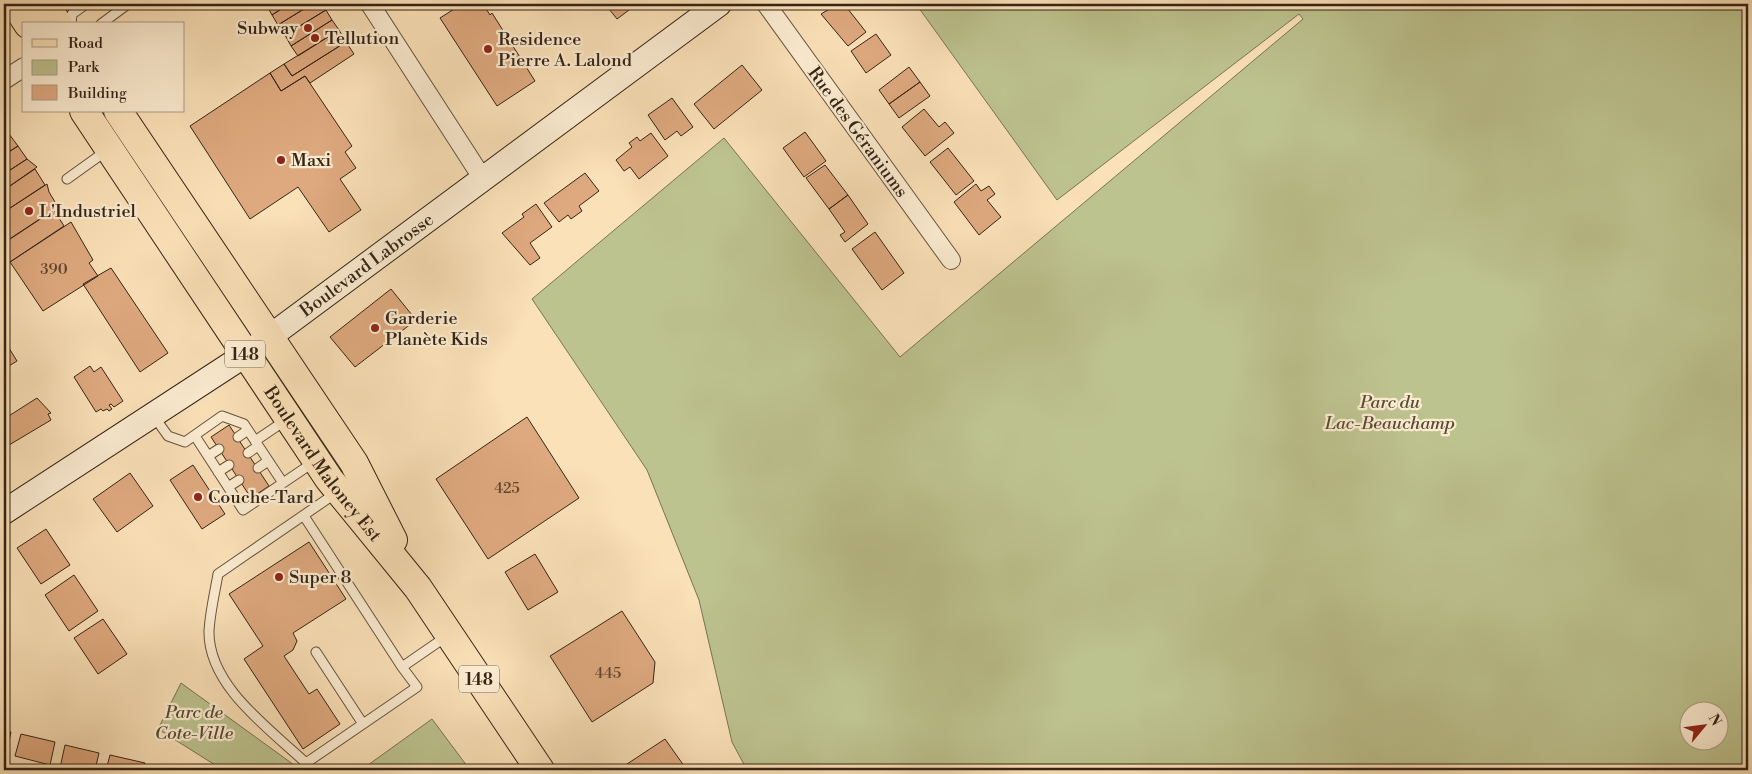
<svg xmlns="http://www.w3.org/2000/svg" width="1752" height="774" font-family="'Libre Bodoni',serif">
	<style>
		.green { fill: #bdc38f; stroke: #787452; fill-rule: evenodd }
		.building { fill: #dfa97f; stroke: #342416 }
		.lines { fill: none; stroke-linecap: round; stroke-linejoin: round }
		.lane-casing { stroke: #66533e; stroke-width: 11 }
		.street-casing { stroke: #66533e; stroke-width: 20 }
		.secondary-casing { stroke: #342416; stroke-width: 26 }
		.primary-casing { stroke: #342416; stroke-width: 30 }
		.lane { stroke: #fcecd1; stroke-width: 9 }
		.street { stroke: #fcecd1; stroke-width: 18 }
		.secondary { stroke: #fcecd1; stroke-width: 24 }
		.primary { stroke: #fbe1b8; stroke-width: 28 }
		.poi-dot { fill: #8f2418; stroke: #fcecd1; stroke-width: 2 }
		.labels { text-anchor: middle; stroke-width: 4.5; stroke-linejoin: round; paint-order: stroke }
		.number-label { font-size: 15px; fill: #5f4530 }
		.shield { fill: #fcecd1; stroke: #70604e; stroke-width: 1 }
		.shield-label { font-size: 16px; font-weight: bold; fill: #342416 }
		.poi-label { font-size: 18px; fill: #342416; stroke: #fcecd1; text-anchor: start }
		.street-label { font-size: 18px; fill: #342416; stroke: #fcecd1 }
		.park-label { font-size: 18px; font-style: italic; fill: #564c34; stroke: #fcecd1 }
	</style>
	<rect width="100%" height="100%" fill="#fbe1b8"/>
	<filter id="stains"><feTurbulence type="fractalNoise" baseFrequency=".004" numOctaves="4"/><feColorMatrix values="0 0 0 0 .2 0 0 0 0 .09 0 0 0 0 .02 0 0 0 .5 -.17"/></filter>
	<radialGradient id="worn" r=".72"><stop offset=".6" stop-color="#630" stop-opacity="0"/><stop offset="1" stop-color="#630" stop-opacity=".3"/></radialGradient>
	<path class="green" d="M916,4H1748V770H747L732,742L699,600L647,470L532,299L724,138L900,357L1303,19L1299,14L1057,200ZM1690,712H1720V742H1690Z
		M181,683L301,770H223L158,729Z
		M432,719L470,770H361Z"/>
	<path class="building" d="M266,4H289L272,15Z
		M289,4H312L278,25L272,15Z
		M312,4H322L326,10L285,35L278,25Z
		M462,4H483L490,15L492,13L535,81L497,106L440,18Z
		M605,4H637L617,19Z
		M838,4H844L866,32L848,46L821,14Z
		M326,10L332,20L291,46L285,35Z
		M332,20L339,30L298,56L291,46Z
		M339,30L346,42L292,76L284,64Z
		M876,34L891,55L866,73L851,51Z
		M346,42L354,54L310,83L305,76L281,91L270,73L284,64L292,76Z
		M742,65L762,90L714,129L694,104Z
		M909,67L920,82L889,104L879,90Z
		M270,73L281,91L305,76L352,146L345,152L356,168L340,179L361,210L329,232L298,187L250,219L190,126Z
		M920,82L930,96L899,118L889,104Z
		M672,98L693,127L681,136L677,131L665,140L648,115Z
		M924,109L939,127L945,122L954,133L925,156L902,127Z
		M4,117L9,134L18,146L4,155Z
		M805,132L826,161L804,177L783,148Z
		M651,133L668,156L639,179L630,167L624,171L616,160L632,147L629,143L637,137L640,141Z
		M18,146L27,159L4,174V155Z
		M948,148L974,181L956,195L930,162Z
		M27,159L37,167L4,190V174Z
		M825,165L848,195L829,209L806,178Z
		M35,169L45,185L4,212V190Z
		M585,173L599,191L579,206L582,211L571,219L568,215L559,222L544,203Z
		M47,184L49,192L58,207L8,240L4,234V212Z
		M976,184L981,191L989,186L995,194L987,200L1001,217L979,235L954,202Z
		M848,195L868,224L845,242L840,235L845,232L829,209Z
		M536,204L552,227L530,243L540,258L530,265L502,233L524,217L522,214Z
		M54,210L64,226L10,262L4,253V243Z
		M71,222L93,260L89,263L98,276L43,311L10,262Z
		M875,232L904,273L882,290L852,249Z
		M111,268L168,353L140,372L83,284Z
		M391,289L416,320L355,367L330,337Z
		M4,340L17,361L4,369Z
		M90,366L94,372L101,367L123,401L114,407L111,404L109,405L112,409L109,411L107,409L103,411L101,409L96,412L74,377Z
		M37,398L51,413L48,414L51,420L4,448V419Z
		M527,417L579,498L488,559L436,479Z
		M229,425L269,486L251,498L211,437Z
		M193,465L225,514L202,529L170,480Z
		M130,473L153,506L117,532L93,499Z
		M46,529L70,565L41,584L17,548Z
		M309,542L346,599L293,633L297,641L293,650L284,656L309,694L317,689L340,724L303,749L244,659L263,646L229,594Z
		M535,554L558,592L528,610L505,572Z
		M74,575L98,611L69,631L45,595Z
		M622,611L655,662L653,683L592,722L550,656Z
		M103,619L127,654L98,674L74,638Z
		M4,731L11,732L6,755L4,754Z
		M21,734L55,742L50,765L15,756Z
		M665,739L687,770H626L624,766Z
		M65,745L99,753L95,770L60,768Z
		M110,755L145,763L143,770H106Z
		M163,765L171,770H160Z"/>
	<g class="lines">
		<defs>
			<path id="lane" d="M71,24L72,14L86,4
				M101,24L128,4
				M67,179L106,151
				M153,415L168,436L185,442L222,416L244,424L283,483L243,510L195,436
				M238,437L248,430
				M255,441L286,420
				M248,453L258,446
				M208,456L219,449
				M258,468L268,461
				M218,472L229,465
				M283,483L314,462
				M228,487L239,480
				M336,493L218,574C215,592 210,612 209,631C208,686 270,729 306,763L417,687L402,667L447,636
				M304,516L402,667
				M316,652L363,724"/>
			<path id="street" d="M370,4L483,179
				M766,4L951,260
				M4,80L24,67"/>
			<g id="secondary">
				<path id="s1" d="M4,512L245,355L719,4"/>
			</g>
			<g id="primary">
				<path d="M15,4L28,24"/>
				<path d="M45,4L58,24"/>
				<path id="s2" d="M84,111L329,479L418,588L540,770"/>
				<path d="M118,111L354,463L393,540"/>
			</g>
		</defs>
		<use href="#lane" class="lane-casing"/>
		<use href="#street" class="street-casing"/>
		<use href="#secondary" class="secondary-casing"/>
		<use href="#primary" class="primary-casing"/>
		<use href="#lane" class="lane"/>
		<use href="#street" class="street"/>
		<use href="#secondary" class="secondary"/>
		<use href="#primary" class="primary"/>
	</g>
	<g class="poi-dot">
		<circle cx="308" cy="28" r="5"/>
		<circle cx="315" cy="38" r="5"/>
		<circle cx="488" cy="49" r="5"/>
		<circle cx="281" cy="160" r="5"/>
		<circle cx="29" cy="211" r="5"/>
		<circle cx="375" cy="328" r="5"/>
		<circle cx="198" cy="497" r="5"/>
		<circle cx="279" cy="577" r="5"/>
	</g>
	<g class="labels">
		<g class="number-label">
			<text x="54" y="274">390</text>
			<text x="507" y="493">425</text>
			<text x="608" y="678">445</text>
		</g>
		<g class="shield">
			<rect x="225" y="340.5" width="40" height="27" rx="4"/>
			<rect x="459" y="665.5" width="40" height="27" rx="4"/>
		</g>
		<g class="shield-label">
			<text x="245" y="360">148</text>
			<text x="479" y="685">148</text>
		</g>
		<g class="poi-label">
			<text x="298" y="34" text-anchor="end">Subway</text>
			<text x="325" y="44">Tellution</text>
			<text x="498" y="45">Residence<tspan x="498" dy="21">Pierre A. Lalond</tspan></text>
			<text x="291" y="166">Maxi</text>
			<text x="39" y="217">L'Industriel</text>
			<text x="385" y="324">Garderie<tspan x="385" dy="21">Planète Kids</tspan></text>
			<text x="208" y="503">Couche-Tard</text>
			<text x="289" y="583">Super 8</text>
		</g>
		<g class="street-label">
			<text transform="translate(858 132) rotate(54)" y="6">Rue des Géraniums</text>
			<text dy="6" stroke="none"><textPath href="#s1" startOffset="439">Boulevard Labrosse</textPath></text>
			<text dy="6" stroke="none"><textPath href="#s2" startOffset="426">Boulevard Maloney Est</textPath></text>
		</g>
		<g class="park-label">
			<text x="1390" y="408">Parc du<tspan x="1390" dy="21">Lac-Beauchamp</tspan></text>
			<text x="194" y="718">Parc de<tspan x="194" dy="21">Cote-Ville</tspan></text>
		</g>
	</g>
	<rect width="1752" height="774" fill="none" stroke="#fbe1b8" stroke-width="20"/>
	<rect x="5" y="5" width="1742" height="764" fill="none" stroke="#342416" stroke-width="2.5"/>
	<rect x="10" y="10" width="1732" height="754" fill="none" stroke="#342416"/>
	<rect x="22" y="22" width="162" height="90" fill="#fcecd1" stroke="#ac9c86"/>
	<rect x="32" y="39" width="25" height="8" fill="#fbe1b8" stroke="#ac9c86"/>
	<text x="68" y="48" font-size="15" fill="#342416">Road</text>
	<rect x="32" y="60" width="25" height="15" fill="#bdc38f" stroke="#ac9c86"/>
	<text x="68" y="72" font-size="15" fill="#342416">Park</text>
	<rect x="32" y="85" width="25" height="15" fill="#dfa97f" stroke="#ac9c86"/>
	<text x="68" y="98" font-size="15" fill="#342416">Building</text>
	<g transform="translate(1704 726) rotate(61)"><circle r="24" fill="#fcecd1" stroke="#ac9c86"/>
	<path d="M0-4L9 19L0 12L-9 19Z" fill="#8f2418"/>
	<text y="-8" font-size="14" font-weight="bold" text-anchor="middle" fill="#342416">N</text>
	</g>
	<rect width="100%" height="100%" filter="url(#stains)"/>
	<rect width="100%" height="100%" fill="url(#worn)"/>
</svg>
